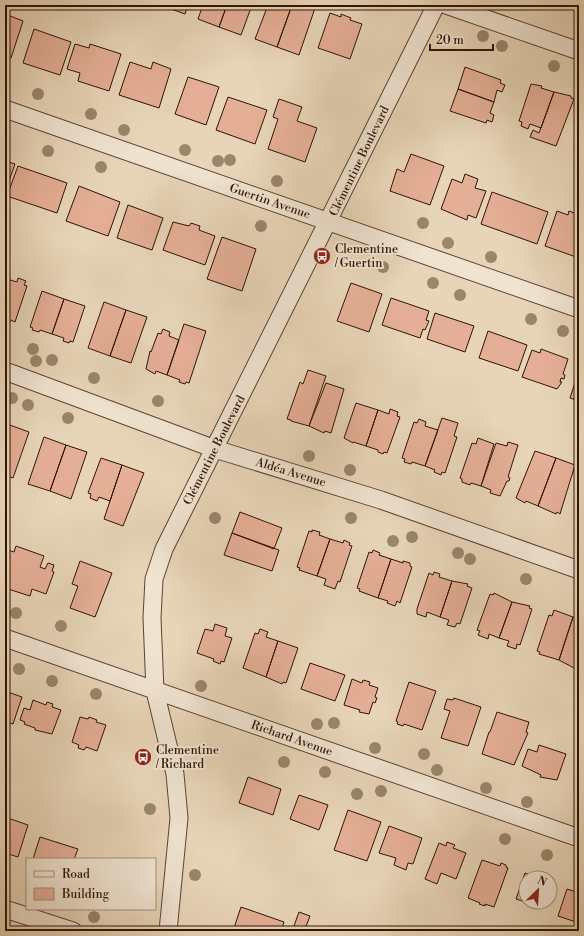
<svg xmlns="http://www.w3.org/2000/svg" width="584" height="936" font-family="'Libre Bodoni',serif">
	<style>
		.building { fill: #e5af97; stroke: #2f1304 }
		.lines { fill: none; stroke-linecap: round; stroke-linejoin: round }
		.minor-casing { stroke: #5d4431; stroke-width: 19 }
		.minor { stroke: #f0e4d1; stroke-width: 17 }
		.tree { fill: #99866c }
		.labels { text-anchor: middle; stroke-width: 4; stroke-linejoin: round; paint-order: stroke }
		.street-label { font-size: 12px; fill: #2f1304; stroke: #f0e4d1 }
		.poi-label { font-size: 12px; fill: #2f1304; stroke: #f0e4d1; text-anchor: start }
	</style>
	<rect width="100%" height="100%" fill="#e8d5b8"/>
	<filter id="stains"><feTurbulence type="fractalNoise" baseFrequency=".005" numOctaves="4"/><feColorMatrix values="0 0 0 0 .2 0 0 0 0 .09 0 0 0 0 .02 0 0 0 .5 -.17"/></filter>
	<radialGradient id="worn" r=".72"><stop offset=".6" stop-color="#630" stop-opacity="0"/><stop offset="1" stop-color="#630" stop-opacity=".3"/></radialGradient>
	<path class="building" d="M164,5H188L185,14L163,6Z
		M203,5H227L219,27L198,19Z
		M227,5H252L241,35L219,27Z
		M268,5H292L277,47L255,39Z
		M292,5H305L315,8L299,55L277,47Z
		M330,13L341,17V14L351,18L350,20L362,24L350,59L318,48Z
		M5,14L23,21L11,58L5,56Z
		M34,29L71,42L60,75L23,63Z
		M75,44L89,48L90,44L121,54L109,91L78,81L80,73L67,69Z
		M130,62L151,69L153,62L171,69L159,108L119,95Z
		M465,67L501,80L500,83L505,85L502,92L497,90L494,102L458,89Z
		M188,77L219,87L206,125L175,114Z
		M531,84L542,86L541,88L554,92L541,128L530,124L528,129L521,126L522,122L519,121Z
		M458,89L494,102L490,113L494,115L492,122L487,120L486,123L450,111Z
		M554,92L571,96V98L574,99L556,146L530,137L533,130L539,133Z
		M228,97L267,110L255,144L216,130Z
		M279,99L302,107L297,121L317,128L305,162L268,149L278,119L273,117Z
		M411,154L444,166L430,205L390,191L397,169L404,172Z
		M5,161L15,164L5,192Z
		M18,166L67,183L57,213L7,196Z
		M465,174L478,179L475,188L486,191L476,218L468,215L467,220L441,209L452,179L462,183Z
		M79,186L120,202L108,236L66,221Z
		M492,192L548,212L537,244L481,224Z
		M128,205L163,218L152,250L117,238Z
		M557,211L568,215L569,211L579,215L577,219L579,220V258L545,246Z
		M173,222L189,226L191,223L200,226L199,230L215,236L205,265L163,250Z
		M222,237L256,249L242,291L207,279Z
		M18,278L26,281L24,285L27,286L15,322L11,320L10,322L5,318V284L7,279L17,282Z
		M351,283L382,294L369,332L337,321Z
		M42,291L64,299L52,334L40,330L39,332L32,330L33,328L30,327Z
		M391,298L429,311L426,320L429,321L425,330L423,329L420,338L382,325Z
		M64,299L85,306L73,342L70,341L69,343L63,341L64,338L52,334Z
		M104,302L126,310L110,356L88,348Z
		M126,310L147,317L131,363L110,356Z
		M435,313L474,326L465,352L427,339Z
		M184,324L206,331L189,383L186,382L185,384L179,382L180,380L167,375Z
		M163,329L170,332L169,336L179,340L167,375L156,371L155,374L146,369L150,351L151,352L158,333L161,334Z
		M488,331L527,345L518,371L479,358Z
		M541,349L568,359L563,374L565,375L564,379L561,378L560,382H562L557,389L522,377L532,350L540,353Z
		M308,370L326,376L309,426L291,421V420L287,419L300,382L303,384Z
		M579,370V401L570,398Z
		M326,383L344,389L331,433L325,431L324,433L309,426Z
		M356,403L378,410L366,446L353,442V443L344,438Z
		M390,409L398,412L397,416L400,417L387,453L384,452L383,454L378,452V450L366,446L378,410L389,414Z
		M442,418L458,423L454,436L457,437L445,473L442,472L441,475L434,472L435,470L425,466Z
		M419,419L426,422L425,426L438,430L425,466L412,462L411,464L404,462L405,459L402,458L414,422L417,423Z
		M7,424L29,432L13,478L5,475V431Z
		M44,437L66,445L50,491L28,484Z
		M478,438L494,444L481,486L471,483L470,485L462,482V479L460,478L472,443L476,444Z
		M508,442L518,445L508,477L510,478L509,481H507L500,496L490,493L491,490L481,486L496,443L507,446Z
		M66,445L87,452L71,499L50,491Z
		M535,451L556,458L538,506L526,501L525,503L516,498Z
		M101,458L122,465L110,501L99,497L97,501L90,498L91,494L88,493Z
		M556,458L575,465L560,514L557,512L556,514L538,506Z
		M122,465L144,473L123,526L104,519Z
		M579,507V523H576L578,520L575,519Z
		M240,512L282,528L274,549L232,533Z
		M312,530L320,532L319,535L330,539L317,576L299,570L300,568L297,567L309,531L312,532Z
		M232,533L279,550L272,571L224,555Z
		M330,539L343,543L344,540L350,543L349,545L352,546L340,582L338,581L335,589L324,585L326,579L317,576Z
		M16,546L44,556L40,567L45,569L48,563L54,565L52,571L54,572L46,594L32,589L30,596L5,588V549L14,552Z
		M373,550L380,553L379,555L391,559L378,598L359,591L360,589L357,588L369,552L372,553Z
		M391,559L403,563V561L410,563V566L412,567L400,603L397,601L395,606L387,603L388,601L378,598Z
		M80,561L112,573L95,617L70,608L78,586L72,584Z
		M434,572L440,574L439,577L452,581L440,617L427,612L426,617L417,614V609L429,573L433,575Z
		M452,581L468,584L467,586L472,588L460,624L457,623L455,627L447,625L449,620L440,617Z
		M494,593L512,602L499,638L489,634L488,639L478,635L480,631L477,630L490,594L493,595Z
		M512,602L530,606L529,608L532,609L520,645L517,644L516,649L507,646L509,641L499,638Z
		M554,610L573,617L559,660L539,654L540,652L537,651L549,615L552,616Z
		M573,617L579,619V665H577L576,669L559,660Z
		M215,624L227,628L225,636L232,638L224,662L221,661L220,664L213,661L214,659L197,653L205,629L213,631Z
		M260,629L268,632L266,637L278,641L266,677L243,668L255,633L258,634Z
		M278,641L298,648L286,683L283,682L282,684L266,677Z
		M310,663L345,675L335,701L301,689Z
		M352,679L362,683L363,680L370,682L369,685L378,688L375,697L377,698L375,703L373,702L369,714L359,712L360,710L344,705Z
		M409,682L436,691L422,730L404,724L403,726L397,724L398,722L396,721Z
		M5,691L22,697L13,724L5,721Z
		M454,698L481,707L468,746L441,738L450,711L444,709L447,699L453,700Z
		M33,700L46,705L47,702L53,704L52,707L61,710L52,734L35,730V728L24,724L25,722L20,720L24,708L30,710Z
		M497,712L529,722L526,732L528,733L514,765L482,754L489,732H490Z
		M80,717L88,719L89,717L97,720L96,722L106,725L97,751L86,747L84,750L78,748L79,745L72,742Z
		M539,745L566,754L557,780L540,777L541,775L522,766L528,749L537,752Z
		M579,770V790L575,789L576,786L574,785Z
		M248,777L281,789L273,815L239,803Z
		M299,795L328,805L319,830L290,819Z
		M348,810L381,822L367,861L334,850Z
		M5,817L28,825L18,857L5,853Z
		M389,826L422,838L413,864L408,863L406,870L394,865L396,858L379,853Z
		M40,837L78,849L74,859H33Z
		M447,842L455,845L453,848L466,853L456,879L441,873L437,884L425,879L439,843L446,846Z
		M482,860L500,866L501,863L506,865V867L508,868L494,907L485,904V906L479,904L480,903L468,898Z
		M525,873L538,878H526V902H543L541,907L516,899Z
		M567,889L579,893V923L558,916Z
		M241,907L284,922L281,931H233Z
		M299,912L310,916L305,929L310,931H295L296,927L294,926Z"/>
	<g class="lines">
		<defs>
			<path id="minor" d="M446,5L579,51
				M5,109L579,309
				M5,371L215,449L381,500L579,570
				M5,638L579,838
				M5,909L73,931
				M168,931L179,818L175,774L155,691L152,618L154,579L164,549L436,5"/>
		</defs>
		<use href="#minor" class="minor-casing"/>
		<use href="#minor" class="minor"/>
	</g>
	<g class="tree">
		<circle cx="483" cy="36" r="6"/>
		<circle cx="502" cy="46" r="6"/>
		<circle cx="554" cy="66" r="6"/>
		<circle cx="38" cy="94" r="6"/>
		<circle cx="91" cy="114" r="6"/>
		<circle cx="124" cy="130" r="6"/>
		<circle cx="185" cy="150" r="6"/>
		<circle cx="48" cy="151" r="6"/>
		<circle cx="230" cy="160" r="6"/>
		<circle cx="218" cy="161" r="6"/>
		<circle cx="101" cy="167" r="6"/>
		<circle cx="277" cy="181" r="6"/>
		<circle cx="423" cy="223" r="6"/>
		<circle cx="261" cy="226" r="6"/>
		<circle cx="448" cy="243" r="6"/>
		<circle cx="491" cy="257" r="6"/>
		<circle cx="383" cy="267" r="6"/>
		<circle cx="433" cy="283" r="6"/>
		<circle cx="460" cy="295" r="6"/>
		<circle cx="531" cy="319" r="6"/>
		<circle cx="563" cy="331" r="6"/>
		<circle cx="33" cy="349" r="6"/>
		<circle cx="52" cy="360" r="6"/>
		<circle cx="36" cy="361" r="6"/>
		<circle cx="94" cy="378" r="6"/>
		<circle cx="12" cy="398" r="6"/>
		<circle cx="158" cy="401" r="6"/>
		<circle cx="28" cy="405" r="6"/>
		<circle cx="68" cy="418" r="6"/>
		<circle cx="309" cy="456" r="6"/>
		<circle cx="350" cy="470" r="6"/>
		<circle cx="215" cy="518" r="6"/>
		<circle cx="351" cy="518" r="6"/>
		<circle cx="412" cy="537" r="6"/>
		<circle cx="393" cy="541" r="6"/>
		<circle cx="458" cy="553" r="6"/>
		<circle cx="470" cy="559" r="6"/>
		<circle cx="526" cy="579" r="6"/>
		<circle cx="16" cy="613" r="6"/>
		<circle cx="61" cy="626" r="6"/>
		<circle cx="19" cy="669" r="6"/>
		<circle cx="52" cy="681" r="6"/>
		<circle cx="201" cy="686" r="6"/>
		<circle cx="96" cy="694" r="6"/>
		<circle cx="334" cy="723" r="6"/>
		<circle cx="317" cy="724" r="6"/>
		<circle cx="375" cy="748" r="6"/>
		<circle cx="424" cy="754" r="6"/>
		<circle cx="284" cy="762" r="6"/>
		<circle cx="437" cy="770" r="6"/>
		<circle cx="325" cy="772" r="6"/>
		<circle cx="486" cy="788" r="6"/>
		<circle cx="381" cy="791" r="6"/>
		<circle cx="357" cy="794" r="6"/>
		<circle cx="527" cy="802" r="6"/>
		<circle cx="150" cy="809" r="6"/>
		<circle cx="505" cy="839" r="6"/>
		<circle cx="547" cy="855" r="6"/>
		<circle cx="195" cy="875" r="6"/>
		<circle cx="94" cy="917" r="6"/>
	</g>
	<defs>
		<symbol id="bus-disc" viewBox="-11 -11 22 22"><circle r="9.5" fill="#8f2418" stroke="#f0e4d1"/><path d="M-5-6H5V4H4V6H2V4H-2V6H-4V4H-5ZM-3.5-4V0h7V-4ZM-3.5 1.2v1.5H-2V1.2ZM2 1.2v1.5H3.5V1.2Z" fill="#fff"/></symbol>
	</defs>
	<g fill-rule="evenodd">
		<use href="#bus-disc" x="312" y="246" width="20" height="20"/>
		<use href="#bus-disc" x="133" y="747" width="20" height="20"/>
	</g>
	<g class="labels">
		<g class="street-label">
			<text transform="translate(359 161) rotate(-64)" y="4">Clémentine Boulevard</text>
			<text transform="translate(270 201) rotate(19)" y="4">Guertin Avenue</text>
			<text transform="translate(214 450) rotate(-63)" y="4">Clémentine Boulevard</text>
			<text transform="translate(291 472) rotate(17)" y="4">Aldéa Avenue</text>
			<text transform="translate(292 738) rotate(19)" y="4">Richard Avenue</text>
		</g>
		<g class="poi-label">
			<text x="335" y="253">Clementine<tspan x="335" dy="14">/ Guertin</tspan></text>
			<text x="156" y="754">Clementine<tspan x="156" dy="14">/ Richard</tspan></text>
		</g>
	</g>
	<rect width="584" height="936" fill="none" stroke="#e8d5b8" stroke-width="20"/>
	<rect x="6" y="6" width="572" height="924" fill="none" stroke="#2f1304" stroke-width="2"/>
	<rect x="10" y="10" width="564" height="916" fill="none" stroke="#2f1304"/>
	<rect x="26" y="858" width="130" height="52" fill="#f0e4d1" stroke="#a3907f"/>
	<rect x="34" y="871" width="20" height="6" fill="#f0e4d1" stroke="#a3907f"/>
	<text x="62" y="878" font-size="12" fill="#2f1304">Road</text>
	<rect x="34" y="888" width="20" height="12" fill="#e5af97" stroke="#a3907f"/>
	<text x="62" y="898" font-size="12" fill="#2f1304">Building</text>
	<g transform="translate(538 890) rotate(25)"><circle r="19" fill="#f0e4d1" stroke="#a3907f"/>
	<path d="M0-3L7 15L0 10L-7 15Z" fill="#8f2418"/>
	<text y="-6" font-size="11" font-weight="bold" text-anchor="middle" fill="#2f1304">N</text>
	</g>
	<path d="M430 44v6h63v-6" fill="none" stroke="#2f1304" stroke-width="2"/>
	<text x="436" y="44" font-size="12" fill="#2f1304" stroke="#f0e4d1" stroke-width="3" paint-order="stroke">20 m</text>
	<rect width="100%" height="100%" filter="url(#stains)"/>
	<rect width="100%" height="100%" fill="url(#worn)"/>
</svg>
